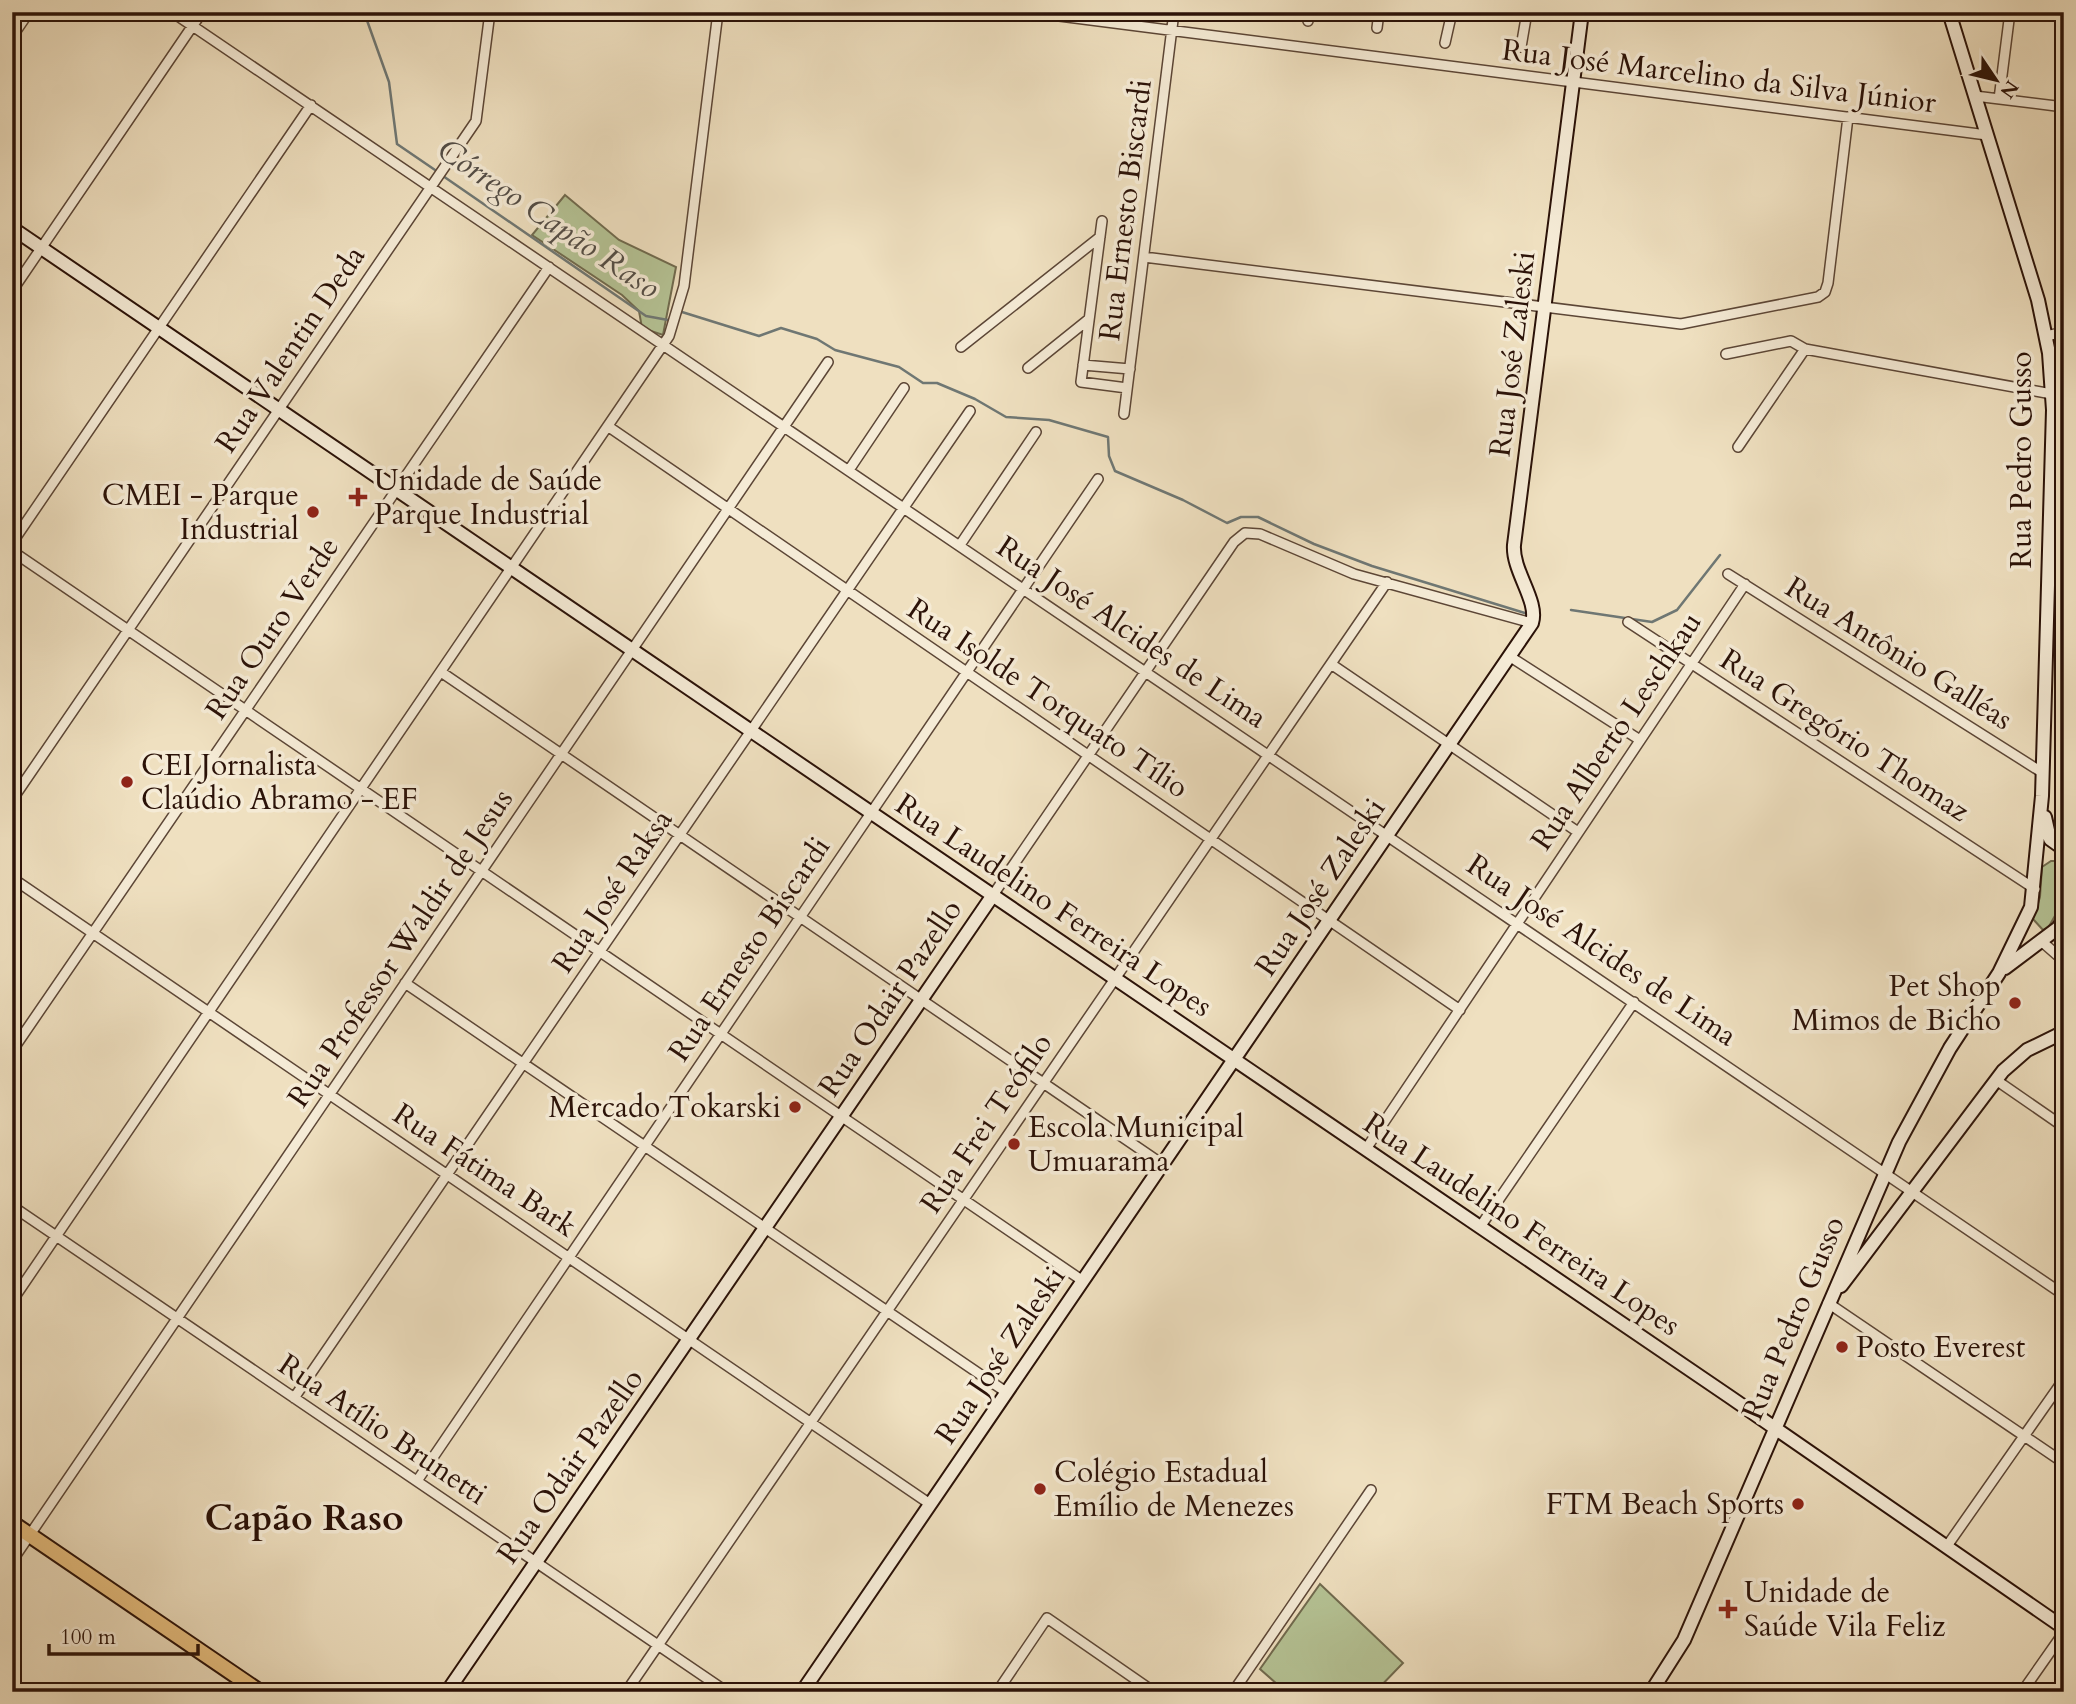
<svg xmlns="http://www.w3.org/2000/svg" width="2076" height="1704" font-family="Cardo,serif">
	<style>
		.green { fill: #b5c395; stroke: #706a4e; stroke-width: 2 }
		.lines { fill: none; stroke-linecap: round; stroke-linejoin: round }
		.stream { stroke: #6f7773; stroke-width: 2.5 }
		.street-casing { stroke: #5c4636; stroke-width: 12 }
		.secondary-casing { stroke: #2b1208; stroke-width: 16 }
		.primary-casing { stroke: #2b1208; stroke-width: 18 }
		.street { stroke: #f5ebd6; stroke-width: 9 }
		.secondary { stroke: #f5ebd6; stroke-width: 12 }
		.primary { stroke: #e8c080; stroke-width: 14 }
		.poi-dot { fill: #8f2418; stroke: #f5ebd6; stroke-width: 2.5 }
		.labels { text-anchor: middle; stroke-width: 7; stroke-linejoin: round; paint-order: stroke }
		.street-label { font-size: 30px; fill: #2b1208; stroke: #f5ebd6 }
		.poi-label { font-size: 30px; fill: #2b1208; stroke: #f5ebd6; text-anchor: start }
		.water-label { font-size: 32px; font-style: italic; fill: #534d46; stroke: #f5ebd6 }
		.district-label { font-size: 37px; font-weight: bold; fill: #2b1208; stroke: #f5ebd6 }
	</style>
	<rect width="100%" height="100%" fill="#efe0c0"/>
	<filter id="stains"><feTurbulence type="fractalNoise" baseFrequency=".00286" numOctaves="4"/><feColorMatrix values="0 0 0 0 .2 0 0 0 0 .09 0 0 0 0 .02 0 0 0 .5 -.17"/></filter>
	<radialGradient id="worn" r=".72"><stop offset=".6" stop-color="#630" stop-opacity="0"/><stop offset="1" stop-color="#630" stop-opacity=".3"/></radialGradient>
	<path class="green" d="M565,195L619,240L676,267L663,335L642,328L639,311L622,295L532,235Z
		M2051,861H2064V900L2048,928L2043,930L2033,919L2040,897L2042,867Z
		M1320,1584L1403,1663L1375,1692H1286L1260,1669Z"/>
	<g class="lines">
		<path class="stream" d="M364,12L389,82L397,144L438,172
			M443,176L646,316L668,320L672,317
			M678,314L682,312L759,336L781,328L817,339L835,350L899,367L923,383H937L975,399L1006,417L1049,420L1108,437L1109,456L1115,471L1183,500L1227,523L1241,517H1258L1314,544L1372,566L1528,614
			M1571,610L1652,622L1677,610L1720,555"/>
		<defs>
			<path id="street" d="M172,12L2064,1295
				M1028,12L1987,135
				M1919,12L1950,16
				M1308,21V12
				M1377,28L1379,12
				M12,37L29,12
				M1445,43L1452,12
				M1521,47L1527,12
				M1975,96L2064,107
				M1999,99L2010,12
				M1102,221L1081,382L1127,388
				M1144,257L1681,324L1818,297L1825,292L1828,283L1848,117
				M12,291L202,12
				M2046,336L2064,332
				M961,347L1100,237
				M1726,354L1791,341L1805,349L2052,394
				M1083,365L1130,369
				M1028,368L1089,319
				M1124,414L1174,12
				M609,427L1460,1010
				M1738,447L1805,349
				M849,470L904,388
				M12,543L311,105
				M960,545L1036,432
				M12,551L1083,1281
				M1728,574L2043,773
				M1628,622L2035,889
				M1509,656L1640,740
				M1331,664L1578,832
				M441,672L1162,1164
				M12,800L476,121L490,12
				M12,878L930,1504
				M993,895L1234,542L1245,533L1260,534L1354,574L1532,623
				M2058,928L2064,958
				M2040,940L2064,961
				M405,983L1006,1392
				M12,1051L549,267
				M1996,1080L2064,1127
				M1366,1149L1745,584
				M12,1206L727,1692
				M1480,1227L1634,1002
				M12,1301L669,336L684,286L718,12
				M1828,1303L2064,1463
				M294,1398L970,411
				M417,1481L1098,479
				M1947,1546L2064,1379
				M12,1561L828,362
				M626,1692L1387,582
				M997,1692L1047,1618L1154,1692
				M1233,1692L1371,1490
				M2022,1692L2064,1632"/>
			<path id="secondary" d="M12,228L1730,1397L2064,1628
				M2045,817L2050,839L2064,849
				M2005,968L2058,928L2064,919
				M1841,1286L2003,1071L2027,1050L2064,1032
				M447,1692L993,895
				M802,1692L1532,623C1539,601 1512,571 1514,545L1582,12
				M1651,1692L1684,1640L1899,1142L1950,1048L1999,973L2031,907L2042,796L2053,410L2049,353L2038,300L1949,12"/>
			<path id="primary" d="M12,1523L260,1692"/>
		</defs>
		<use href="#street" class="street-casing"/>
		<use href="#secondary" class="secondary-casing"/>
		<use href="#primary" class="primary-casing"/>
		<use href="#street" class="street"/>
		<use href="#secondary" class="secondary"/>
		<use href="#primary" class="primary"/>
	</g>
	<g class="poi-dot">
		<path d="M354.5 486.5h7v7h7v7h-7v7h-7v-7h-7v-7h7z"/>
		<circle cx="313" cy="512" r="7"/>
		<circle cx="127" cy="782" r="7"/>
		<circle cx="2015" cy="1003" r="7"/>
		<circle cx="795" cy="1107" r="7"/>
		<circle cx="1014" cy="1144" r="7"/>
		<circle cx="1842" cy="1347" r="7"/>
		<circle cx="1040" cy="1489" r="7"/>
		<circle cx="1798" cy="1504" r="7"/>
		<path d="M1724.5 1598.5h7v7h7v7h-7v7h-7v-7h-7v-7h7z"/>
	</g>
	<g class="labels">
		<g class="street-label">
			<text transform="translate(1719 76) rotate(7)" y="10">Rua José Marcelino da Silva Júnior</text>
			<text transform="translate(1125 210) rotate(-83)" y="10">Rua Ernesto Biscardi</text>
			<text transform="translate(290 349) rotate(-56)" y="10">Rua Valentin Deda</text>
			<text transform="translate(1512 354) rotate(-83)" y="10">Rua José Zaleski</text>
			<text transform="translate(2021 460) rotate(-90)" y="10">Rua Pedro Gusso</text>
			<text transform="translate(272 628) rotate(-56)" y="10">Rua Ouro Verde</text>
			<text transform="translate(1132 632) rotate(34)" y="10">Rua José Alcides de Lima</text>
			<text transform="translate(1899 653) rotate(32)" y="10">Rua Antônio Galléas</text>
			<text transform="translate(1048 698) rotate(34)" y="10">Rua Isolde Torquato Tílio</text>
			<text transform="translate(1616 731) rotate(-56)" y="10">Rua Alberto Leschkau</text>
			<text transform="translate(1845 735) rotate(33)" y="10">Rua Gregório Thomaz</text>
			<text transform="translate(1320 887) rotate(-56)" y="10">Rua José Zaleski</text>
			<text transform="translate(612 891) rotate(-56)" y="10">Rua José Raksa</text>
			<text transform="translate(1054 905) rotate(34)" y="10">Rua Laudelino Ferreira Lopes</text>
			<text transform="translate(400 948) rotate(-56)" y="10">Rua Professor Waldir de Jesus</text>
			<text transform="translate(749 949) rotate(-56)" y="10">Rua Ernesto Biscardi</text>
			<text transform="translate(1602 950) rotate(34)" y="10">Rua José Alcides de Lima</text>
			<text transform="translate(890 998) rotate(-56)" y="10">Rua Odair Pazello</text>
			<text transform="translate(986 1123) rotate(-56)" y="10">Rua Frei Teófilo</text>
			<text transform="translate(485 1170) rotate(34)" y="10">Rua Fátima Bark</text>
			<text transform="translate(1522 1224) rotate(34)" y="10">Rua Laudelino Ferreira Lopes</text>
			<text transform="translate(1793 1318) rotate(-67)" y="10">Rua Pedro Gusso</text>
			<text transform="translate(1000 1355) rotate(-56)" y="10">Rua José Zaleski</text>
			<text transform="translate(383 1429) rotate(34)" y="10">Rua Atílio Brunetti</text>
			<text transform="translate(570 1466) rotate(-55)" y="10">Rua Odair Pazello</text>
		</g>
		<g class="poi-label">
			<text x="374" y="490">Unidade de Saúde<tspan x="374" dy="34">Parque Industrial</tspan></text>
			<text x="299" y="505" text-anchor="end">CMEI - Parque<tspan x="299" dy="34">Industrial</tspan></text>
			<text x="141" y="775">CEI Jornalista<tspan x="141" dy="34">Claúdio Abramo - EF</tspan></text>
			<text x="2001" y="996" text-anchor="end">Pet Shop<tspan x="2001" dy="34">Mimos de Bicho</tspan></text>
			<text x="781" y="1117" text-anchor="end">Mercado Tokarski</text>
			<text x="1028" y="1137">Escola Municipal<tspan x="1028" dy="34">Umuarama</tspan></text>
			<text x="1856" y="1357">Posto Everest</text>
			<text x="1054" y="1482">Colégio Estadual<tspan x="1054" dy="34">Emílio de Menezes</tspan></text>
			<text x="1784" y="1514" text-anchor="end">FTM Beach Sports</text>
			<text x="1744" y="1602">Unidade de<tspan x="1744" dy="34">Saúde Vila Feliz</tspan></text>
		</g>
		<g class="water-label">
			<text transform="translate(549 218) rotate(34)" y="11">Córrego Capão Raso</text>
		</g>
		<g class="district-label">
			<text x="304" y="1530">Capão Raso</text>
		</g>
	</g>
	<rect width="2076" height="1704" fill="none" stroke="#efe0c0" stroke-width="42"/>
	<rect x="14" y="14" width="2048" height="1676" fill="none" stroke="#2b1208" stroke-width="3.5"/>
	<rect x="21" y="21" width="2034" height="1662" fill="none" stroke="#2b1208" stroke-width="2"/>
	<g transform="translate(1996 80) rotate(125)" stroke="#f5ebd6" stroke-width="5" paint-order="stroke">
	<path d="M0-5L12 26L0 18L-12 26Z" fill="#2b1208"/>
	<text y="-10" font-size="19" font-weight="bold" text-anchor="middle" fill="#2b1208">N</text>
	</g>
	<path d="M49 1644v10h149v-10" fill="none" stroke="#2b1208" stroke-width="3.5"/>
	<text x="60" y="1644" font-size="21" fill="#2b1208" stroke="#f5ebd6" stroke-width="5" paint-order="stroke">100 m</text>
	<rect width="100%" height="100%" filter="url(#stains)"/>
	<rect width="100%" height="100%" fill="url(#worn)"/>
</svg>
